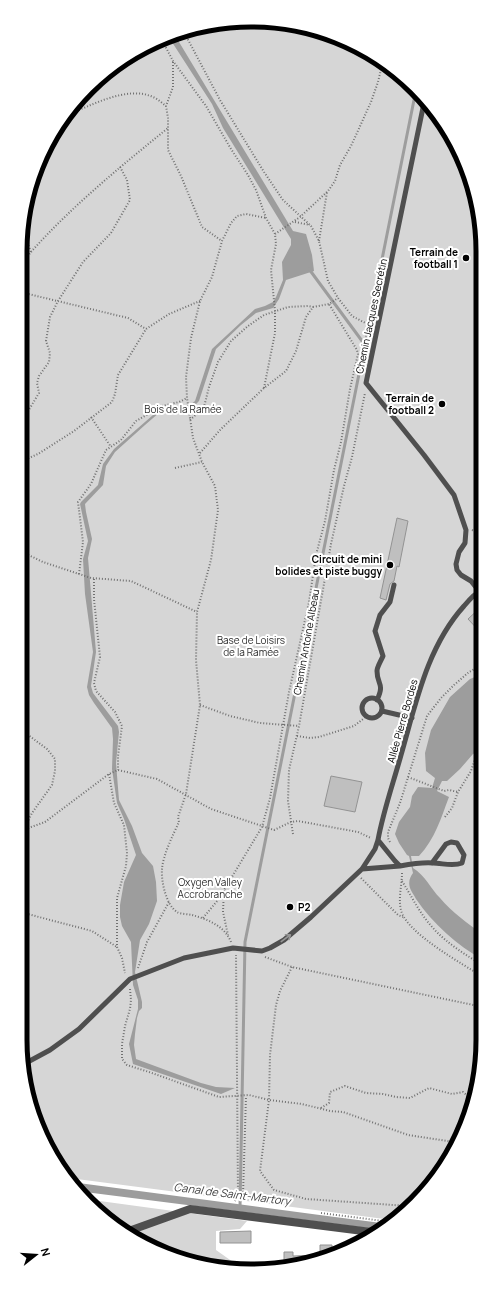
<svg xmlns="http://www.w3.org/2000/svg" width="503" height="1291" font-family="Manrope,sans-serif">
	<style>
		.green { fill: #d6d6d6 }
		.water { fill: #9d9d9d }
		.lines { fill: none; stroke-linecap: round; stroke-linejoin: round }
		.stream { stroke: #9d9d9d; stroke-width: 3 }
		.building { fill: #bfbfbf; stroke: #939393 }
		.path { stroke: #717171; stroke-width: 2; stroke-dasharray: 1 2; stroke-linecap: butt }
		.service { stroke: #4f4f4f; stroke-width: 5 }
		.minor { stroke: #4f4f4f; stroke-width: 8 }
		.oneway { stroke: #959595 }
		.poi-dot { fill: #000; stroke: #fff; stroke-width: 1.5 }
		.labels { text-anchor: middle; stroke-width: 4; stroke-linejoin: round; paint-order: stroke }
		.poi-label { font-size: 10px; font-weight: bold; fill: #000; stroke: #fff; text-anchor: end }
		.street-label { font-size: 10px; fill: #000; stroke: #fff }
		.park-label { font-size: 10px; fill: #2d2d2d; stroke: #fff }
		.water-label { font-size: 11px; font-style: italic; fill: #3e3e3e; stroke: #fff }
		.rim { fill: none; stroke: #000; stroke-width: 5 }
	</style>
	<rect width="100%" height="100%" fill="#fff"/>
	<path class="green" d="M222,22L312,28L380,59L425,99L459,149L481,221L483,1039L475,1100L435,1180L392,1220L69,1178L32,1114L20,1039V252L28,191L68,110L136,51Z
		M85,1199L247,1221L240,1229L216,1231V1250L233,1262L232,1269H221L136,1240Z"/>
	<path class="water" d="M176,37L293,231L306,234L312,255L314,271L286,280L279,299L273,308L256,313L241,325L216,349L199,401L192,408L160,412L145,425L115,452L106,466L103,485L85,504L86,512L92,539L88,558L96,652L91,686L93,693L118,726L119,732L116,763L119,800L132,826L142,853L153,866L156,882L157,901L149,924L140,940L135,972L142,1002V1008L139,1011L137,1018L135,1034L134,1045L136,1059L201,1083L216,1087L235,1088L221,1094L133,1064L129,1044L138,1009V1000L133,985L131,942L122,926L120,917V905L124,882L136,855L124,819L117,803L112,769L113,739L112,728L94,703L89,695L87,687L93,652L85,594L83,559L88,541L80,504L81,502L98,485L103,464L114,449L161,408L184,407L190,405L195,401L212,349L255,309L265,306L273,302L276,297L283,280L282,262L291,245V239L223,128L212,104L170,39Z
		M482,674V749L473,754L460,769L447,781H442L437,791L449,797C441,818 435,839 419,856H411L413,868C425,875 431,889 440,898C452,912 468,924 483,934V960C457,945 433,924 416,899C414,895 411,891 410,888C408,882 410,877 413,873L409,856L407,855L399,843L395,834L399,822L410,807L412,796L418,787L432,788L435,778L426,771L425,753L431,730L450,697L470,679Z
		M71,1182C177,1196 283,1210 389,1224L383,1230L77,1191Z"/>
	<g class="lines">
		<path class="stream" d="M309,269L365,345
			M240,1207L245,942L416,90"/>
	</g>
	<path class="building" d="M397,518L408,521L399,567L397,566L394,581L390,584L386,600L380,598Z
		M482,606V634L468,619Z
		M331,776L362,782L355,812L324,806Z
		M251,1231V1243H220V1232Z
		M320,1245H332V1252L297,1266L284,1267V1252H293V1256L320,1255Z"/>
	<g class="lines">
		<path class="path" d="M185,34L220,100L264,172L283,200L311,226L319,241L328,281L338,298L352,316L371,326
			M163,42L173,61L206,106L231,149L248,175L256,190L266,218L275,234L276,244L271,270L275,311V333L264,388
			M173,62V87L166,106L168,118V150L181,176L202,227L222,241
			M382,65L388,66
			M65,116C90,106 127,85 153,97C158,99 162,103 166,106
			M295,222L310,225
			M275,234L300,217L328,191L335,181L340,165L351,146L371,102L378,82L383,61
			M319,241L327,192
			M31,252C72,206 120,167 168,128
			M20,266L31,252L23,230
			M20,292L128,318L146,329
			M20,416L24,418L39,393L37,383L39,376L49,362L50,353L46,341L50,317L58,301L83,262L111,233L130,200L127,180L120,167
			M91,417L111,447
			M190,420L204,407L209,387L218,362L231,341L248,326L264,315L288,307L308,306L313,307
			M200,453L221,429L264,388L286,371L296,351L306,317L313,307L329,304L338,298
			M20,462L38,454L74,431L112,402L115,394L118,375L146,329L169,314L200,301
			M175,468L202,462
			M472,530L482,534
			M20,551L43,562L91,578L131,581L197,612
			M79,574L83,542L78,502L91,484L106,450L121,440L136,421L162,406L179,402L187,398
			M94,579V599L100,657L94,683L96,691L115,712L122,726L118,756V770
			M200,705L230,716L260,723L299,726
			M20,729L47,749L55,759V771L52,785L32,813L20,837
			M297,736L310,738L319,737L354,726L367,716
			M109,774L114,803L124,825L127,853L126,866L117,898V947L122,958L125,973
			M408,777L444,791L449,790L458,792
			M445,817L452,808L458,792L471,771L475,759L482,752
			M20,828L23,830L45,822L109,774L118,770L157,779L211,809L274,830L291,822L298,821L358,832L371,838
			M293,834L288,801L289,770L299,726L331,544L344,486L352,457L365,393
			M390,842L388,838V832L400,803L427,716L441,698L454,685L469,672L482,665
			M402,873C402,885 398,898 401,910C406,933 463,964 483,977
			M361,878L398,915L403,917
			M402,881C412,897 420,914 433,928C444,941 468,957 483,965
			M224,890L223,912L228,935
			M20,912L92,931L117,947
			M203,918L218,900L262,827L270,798L289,692L309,602L316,555L325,521L334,470L341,442L350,389L358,354L357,350L329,304
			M231,942C225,926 207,919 192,915C187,914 180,914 177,912C166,905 161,881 162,869C163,855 173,835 179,822L178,817L186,794L200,705L196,660L197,612L211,560L218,510L215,486L202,462L193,438L187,398L186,377L191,338L200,301L212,277L222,241L231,223L237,216L246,214L266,218
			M265,957L292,967L483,1007
			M292,967L280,991L276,1005L270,1055L269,1100L260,1171L274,1190L306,1199L408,1206
			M138,968L147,942L169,902
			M130,989L131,1000L130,1009L125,1026L122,1044V1059L127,1065L149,1072L219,1097L249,1095L269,1100L302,1104L330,1111L343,1112L408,1135L454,1142
			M321,1108L329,1103L330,1092L345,1086L366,1093L383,1094L396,1097L410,1098L429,1088L452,1094L463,1092L474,1101
			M243,1195L246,1096
			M235,1201L238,1196L236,955
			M321,1213L391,1222"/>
		<path class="service" d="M425,98L366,383L424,455L454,495L466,530L465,543L459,552L456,564L457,570L461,575L471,581L479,591
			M362 708a10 10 0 1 1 20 0a10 10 0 1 1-20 0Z
			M377,700C385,683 377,685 377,671C377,667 381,661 383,656L375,631L380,615L390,602L394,585
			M382,711L412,718
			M378,840L395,861L400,866C411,864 422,862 433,863C442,863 453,867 462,863L464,855L457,843L451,842L446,844L432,863
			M362,869L400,866
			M24,1064L50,1050L79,1029L130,979L184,958L233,948L262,951L270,948L284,940L311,917L362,869L375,849L378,840C383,812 393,784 401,755C416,703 427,647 464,606C469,600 475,593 482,590"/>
		<path class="minor" d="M126,1232L190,1209L379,1233"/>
	</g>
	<defs><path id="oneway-shaft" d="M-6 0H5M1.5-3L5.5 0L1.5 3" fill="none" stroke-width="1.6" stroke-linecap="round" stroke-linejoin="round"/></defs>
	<use class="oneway" href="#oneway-shaft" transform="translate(286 938) rotate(-37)"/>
	<g class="poi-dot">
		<circle cx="466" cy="258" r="4"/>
		<circle cx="442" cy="404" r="4"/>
		<circle cx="390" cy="565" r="4"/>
		<circle cx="290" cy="907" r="4"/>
	</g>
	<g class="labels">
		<g class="poi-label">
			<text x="458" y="256">Terrain de<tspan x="458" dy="12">football 1</tspan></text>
			<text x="434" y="402">Terrain de<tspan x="434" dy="12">football 2</tspan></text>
			<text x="382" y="563">Circuit de mini<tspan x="382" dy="12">bolides et piste buggy</tspan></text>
			<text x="298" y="911" text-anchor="start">P2</text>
		</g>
		<g class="street-label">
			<text transform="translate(371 316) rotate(-78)" y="4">Chemin Jacques Secrétin</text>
			<text transform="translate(306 642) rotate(-80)" y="4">Chemin Antoine Albeau</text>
			<text transform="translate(402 721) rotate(-74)" y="4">Allée Pierre Bordes</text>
		</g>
		<g class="park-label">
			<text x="183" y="413">Bois de la Ramée</text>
			<text x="251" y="644">Base de Loisirs<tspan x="251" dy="12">de la Ramée</tspan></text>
			<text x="210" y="886">Oxygen Valley<tspan x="210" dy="12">Accrobranche</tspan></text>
		</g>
		<g class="water-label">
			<text transform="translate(232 1194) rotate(7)" y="4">Canal de Saint-Martory</text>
		</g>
	</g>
	<path d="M0 0H503V1291H0ZM251 27H252A224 224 0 0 1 476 251V1040A224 224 0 0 1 252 1264H251A224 224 0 0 1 27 1040V251A224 224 0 0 1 251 27Z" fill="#fff" fill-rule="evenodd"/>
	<path class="rim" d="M251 27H252A224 224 0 0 1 476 251V1040A224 224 0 0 1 252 1264H251A224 224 0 0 1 27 1040V251A224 224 0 0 1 251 27Z"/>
	<g transform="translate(36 1255) rotate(73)" stroke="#ffffff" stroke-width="3" paint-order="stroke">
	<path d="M0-3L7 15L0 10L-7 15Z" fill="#000000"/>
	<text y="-6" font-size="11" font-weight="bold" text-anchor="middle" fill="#000000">N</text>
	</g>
</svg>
